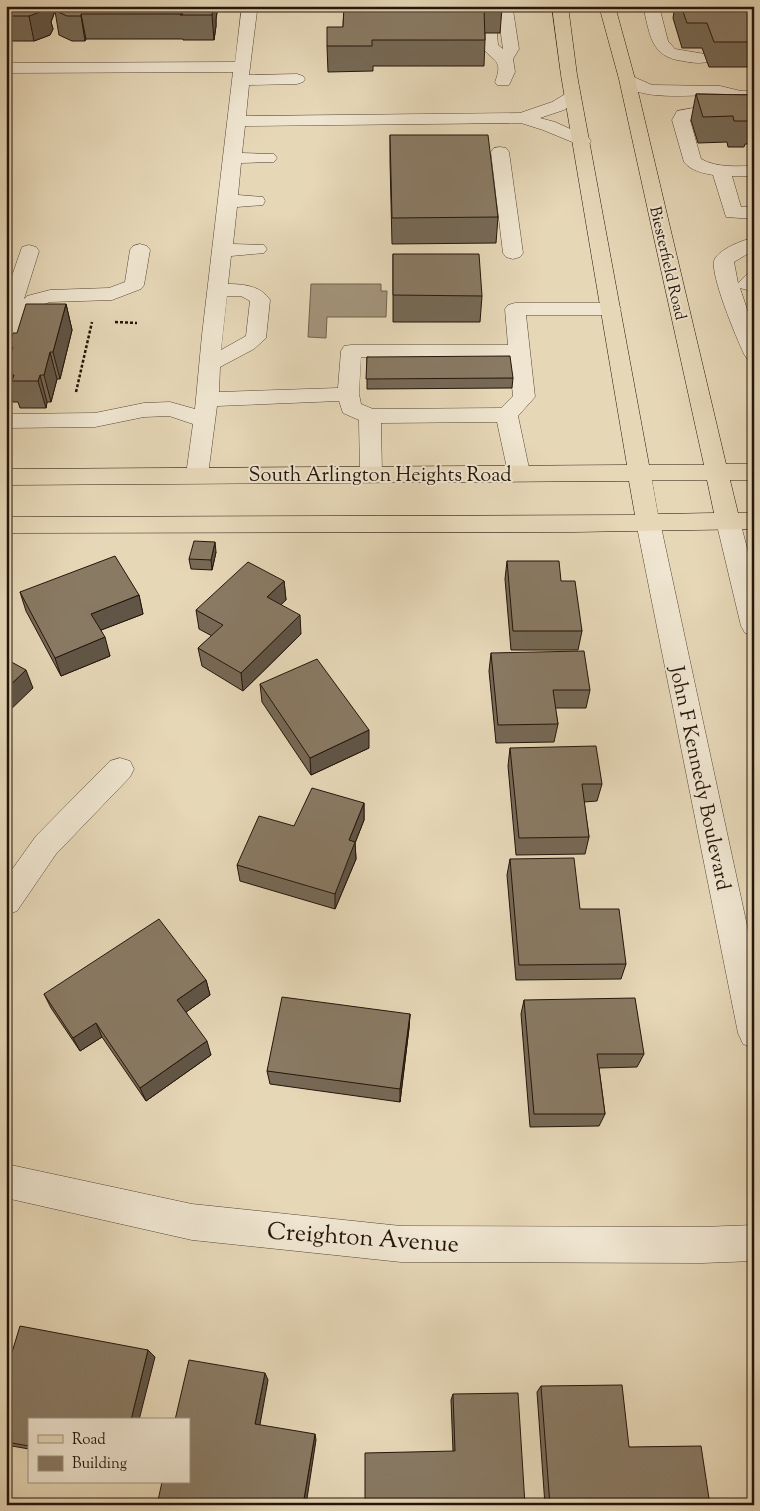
<svg xmlns="http://www.w3.org/2000/svg" width="760" height="1511" font-family="'Sorts Mill Goudy',serif">
	<style>
		.water { fill: #a4957d; stroke: #71624f }
		.lines { fill: none; stroke-linecap: round; stroke-linejoin: round }
		.minor-casing { stroke: #544636; stroke-width: 1 }
		.major-casing { stroke: #24150b; stroke-width: 1 }
		.path { stroke: #24150b; stroke-width: 2.5; stroke-dasharray: 3 2; stroke-linecap: butt }
		.minor { fill: #efe5d0; fill-rule: evenodd }
		.major { fill: #e6d7b7; fill-rule: evenodd }
		.wall { fill: #766956; stroke: #24150b }
		.shaded-wall { fill: #605546; stroke: #24150b }
		.building { fill: #897a64; stroke: #24150b }
		.labels { text-anchor: middle; stroke-width: 4; stroke-linejoin: round; paint-order: stroke }
		.far-street-label { font-size: 16px; fill: #24150b; stroke: #efe5d0 }
		.street-label { font-size: 20px; fill: #24150b; stroke: #efe5d0 }
		.near-street-label { font-size: 24px; fill: #24150b; stroke: #efe5d0 }
	</style>
	<rect width="100%" height="100%" fill="#e6d7b7"/>
	<filter id="stains"><feTurbulence type="fractalNoise" baseFrequency=".004" numOctaves="4"/><feColorMatrix values="0 0 0 0 .2 0 0 0 0 .09 0 0 0 0 .02 0 0 0 .5 -.17"/></filter>
	<radialGradient id="worn" r=".72"><stop offset=".6" stop-color="#630" stop-opacity="0"/><stop offset="1" stop-color="#630" stop-opacity=".3"/></radialGradient>
	<path class="water" d="M311,284H381V291H387L386,317H327L326,338L308,337Z"/>
	<g class="lines">
		<defs>
			<path id="minor" d="M242,6H288L286,9L257,11L249,75L297,74L303,76L305,79L303,82L297,84L249,85L246,116L520,113L552,102L567,93H579L581,97L564,110L540,118L555,122L588,137L591,141L588,145L582,146L543,130L521,123L245,126L242,153L274,154L277,158L274,162L241,163L238,195L263,197L265,201L263,205L237,207L233,244L264,245L267,249L264,253L231,256L228,284C244,284 261,286 270,300L266,338L254,349L220,367L219,392L338,388L341,351L344,346L351,345H508L505,309L508,305L515,303H611L618,305L621,309L618,313L611,315H526L535,397L518,416L530,473L527,478L519,481L511,478L508,473L497,422L381,423L382,474L379,479L371,482L363,479L360,474L359,420L343,413L339,401L217,406L208,475L205,480L197,483L189,480L186,475L193,424L169,416L144,417L95,427L6,428V414L95,413L144,403L170,402L195,409L202,335L233,72L6,73V63L235,62ZM227,296H241L250,301L246,336L221,350ZM361,357H509L513,396L501,408L373,409L361,404L359,394Z
				M493,6H510L513,10L519,49L513,59L515,72L509,85H497L495,82C504,59 493,62 482,47L481,33L483,30H495L497,33L498,45L503,49L498,12Z
				M643,6H659L668,41L675,49L711,55L713,58L711,61C702,64 692,63 683,61C650,57 650,34 643,6Z
				M627,74L652,85L720,86L741,91H754V101C742,101 731,97 719,96C692,93 636,104 619,79L621,76Z
				M699,107L754,109V119L699,117L690,120L701,159C717,168 736,166 754,166V176H732L741,207H754V219L726,217L713,175C703,173 691,171 684,162L672,120L677,111Z
				M500,147L506,148L509,152L523,253L520,257L513,259L506,257L503,253L491,152L494,148Z
				M754,238V250L734,262L738,283L747,274L754,272V288L747,290L740,288L754,330V360L747,359L744,354C736,337 711,277 714,261C717,250 744,239 754,238Z
				M140,244L147,246L150,250L144,285L141,289L112,300L50,302C26,308 22,350 17,372L14,377L6,379V293L22,247L29,245L36,247L39,251L24,299L27,296L50,290L109,288L125,282L130,250L133,246Z
				M728,513L736,515L740,521L754,575V635L745,633L741,626L716,521L720,515Z
				M648,514L656,516L660,522L754,958V1048L743,1044L738,1033L636,522L640,516Z
				M120,758L130,761L134,769L130,777L56,854L17,911L6,915V878L36,836L110,761Z
				M6,1164L192,1204L401,1226L702,1227L754,1225V1261L702,1263L401,1262L192,1240L6,1198Z"/>
			<path id="major" d="M552,6H568L577,75L649,465H704L619,79L599,6H615L635,79L726,464H754V480H730L738,513H754V529L574,532L6,533V517L635,515L629,481L6,485V469L627,465L561,75ZM652,480H707L714,513L658,514Z"/>
		</defs>
		<use href="#minor" class="minor-casing"/>
		<use href="#major" class="major-casing"/>
		<path class="path" d="M115,322L137,323
			M76,392L92,322"/>
		<use href="#minor" class="minor"/>
		<use href="#major" class="major"/>
	</g>
	<path class="wall" d="M6,6H218L216,19V26L214,40H183V39H86L85,41H72L59,35L55,11L51,22L53,29L50,35L34,41H6Z
		M344,6L502,8L500,33H485V40L484,66H373V71L328,72L327,46L343,27Z
		M675,6H754V49L750,67H709L702,48H682L673,18Z
		M696,94L754,95V144H745L744,147H728L727,142L698,143L691,120Z
		M390,135L498,217L496,243L392,244L390,161Z
		M393,254L482,296L480,322H393Z
		M66,304L72,330L60,379H57L51,402H47L46,408H20L18,402H13L6,380V370L11,354L9,347Z
		M367,357L513,378L512,388L367,389Z
		M216,552L212,570L191,569L189,559Z
		M507,561L561,581L582,631L578,650H511L505,579Z
		M284,581L286,600L280,605L301,634L243,691L202,666L198,648L212,636L199,629L196,610Z
		M20,592L139,595L143,614L101,630L110,656L61,676L26,611Z
		M491,653L590,690L586,708H555L558,724L554,742L496,743L489,671Z
		M260,684L369,748L311,775L262,702Z
		M510,748L602,784L597,801L584,802L589,837L585,854L516,855L508,766Z
		M364,803V820L355,843L356,859L335,909L240,881L237,865L294,826Z
		M510,859L580,909L626,964L621,979L516,980L507,875Z
		M206,980L210,995L186,1012L211,1055L146,1101L102,1037L80,1051L51,1008L44,994Z
		M524,1000L644,1054L637,1067L599,1068L605,1114L599,1126L530,1127L521,1014Z
		M410,1014L409,1028L400,1102L270,1084L267,1071Z
		M148,1350L155,1357L29,1420V1449L6,1445V1372Z
		M541,1386L629,1447L710,1505H545L537,1392Z
		M453,1394L525,1505L453,1451L451,1400Z"/>
	<path class="shaded-wall" d="M44,6H54L55,11L51,22L53,29L50,35L34,41L29,16Z
		M212,6H218L216,19V26L214,40L212,15Z
		M81,14L86,39L85,41L81,16Z
		M66,304L72,330L60,379L53,352Z
		M50,352L57,379L51,402L44,375Z
		M40,375L47,402L46,408L38,381Z
		M215,542L216,552L212,570L211,560Z
		M284,581L286,600L269,616L267,597Z
		M139,595L143,614L96,632L91,614Z
		M300,615L301,634L243,691L241,673Z
		M105,637L110,656L61,676L55,658Z
		M26,670L33,688L6,714V689Z
		M369,730V748L311,775L310,758Z
		M364,803V820L355,843L356,859L335,909V894L349,840Z
		M206,980L210,995L182,1015L177,1000Z
		M410,1014L409,1028L400,1102V1089Z
		M96,1023L102,1037L80,1051L73,1038Z
		M207,1041L211,1055L146,1101L140,1088Z
		M148,1350L155,1357L139,1420H131Z
		M265,1373L268,1380L259,1430L255,1424Z
		M315,1434L316,1440L306,1505H303Z"/>
	<path class="building" d="M6,6H47L45,10L29,16H6Z
		M56,6H213L212,15H180L183,14H81V16H67L54,10Z
		M344,6H502V8H484L485,40H372V46H327V27H343Z
		M681,6H754V23H749L754,37V42H714L707,23H687Z
		M696,94L754,95V118H749L750,121H734L733,116L703,117Z
		M390,135H488L498,217L392,218Z
		M393,254H479L482,296L393,295Z
		M26,304H66L53,352H50L44,375H40L38,381H12L14,375H6V370L13,347H9L13,333H17Z
		M510,356L513,378L366,379L367,357Z
		M194,541L215,542L211,560L189,559Z
		M115,556L139,595L91,614L105,637L55,658L20,592Z
		M507,561H559L561,581H575L582,631H513Z
		M248,562L284,581L267,597L300,615L241,673L198,648L223,625L196,610Z
		M584,651L590,690H553L558,724L498,725L491,653Z
		M6,659L26,670L6,689Z
		M317,659L369,730L310,758L260,684Z
		M596,746L602,784H582L589,837L519,838L510,748Z
		M312,788L364,803L349,840L355,842L335,894L237,865L259,816L294,826Z
		M574,858L580,909H619L626,964L519,965L510,859Z
		M159,919L206,980L177,1000L207,1041L140,1088L96,1023L73,1038L44,994Z
		M282,997L410,1014L400,1089L267,1071Z
		M635,998L644,1054H597L605,1114H534L524,1000Z
		M20,1326L148,1350L131,1420H29V1446L6,1442V1372Z
		M189,1360L265,1373L255,1424L315,1434L303,1505H157L162,1482H189V1420H175Z
		M622,1385L629,1447L701,1446L710,1505H550L541,1386Z
		M518,1393L525,1505H365V1453L455,1451L453,1394Z"/>
	<g class="labels">
		<g class="far-street-label">
			<text transform="translate(669 263) rotate(77)" y="6">Biesterfield Road</text>
		</g>
		<g class="street-label">
			<text x="380" y="481">South Arlington Heights Road</text>
			<text transform="translate(701 778) rotate(78)" y="7">John F Kennedy Boulevard</text>
		</g>
		<g class="near-street-label">
			<text transform="translate(363 1237) rotate(4)" y="8">Creighton Avenue</text>
		</g>
	</g>
	<rect width="760" height="1511" fill="none" stroke="#e6d7b7" stroke-width="25"/>
	<rect x="8" y="8" width="745" height="1496" fill="none" stroke="#24150b" stroke-width="2.5"/>
	<rect x="12" y="12" width="735" height="1486" fill="none" stroke="#24150b"/>
	<rect x="28" y="1418" width="162" height="65" fill="#efe5d0" stroke="#9e9281"/>
	<rect x="38" y="1435" width="25" height="8" fill="#e6d7b7" stroke="#9e9281"/>
	<text x="72" y="1444" font-size="15" fill="#24150b">Road</text>
	<rect x="38" y="1456" width="25" height="15" fill="#897a64" stroke="#9e9281"/>
	<text x="72" y="1468" font-size="15" fill="#24150b">Building</text>
	<rect width="100%" height="100%" filter="url(#stains)"/>
	<rect width="100%" height="100%" fill="url(#worn)"/>
</svg>
